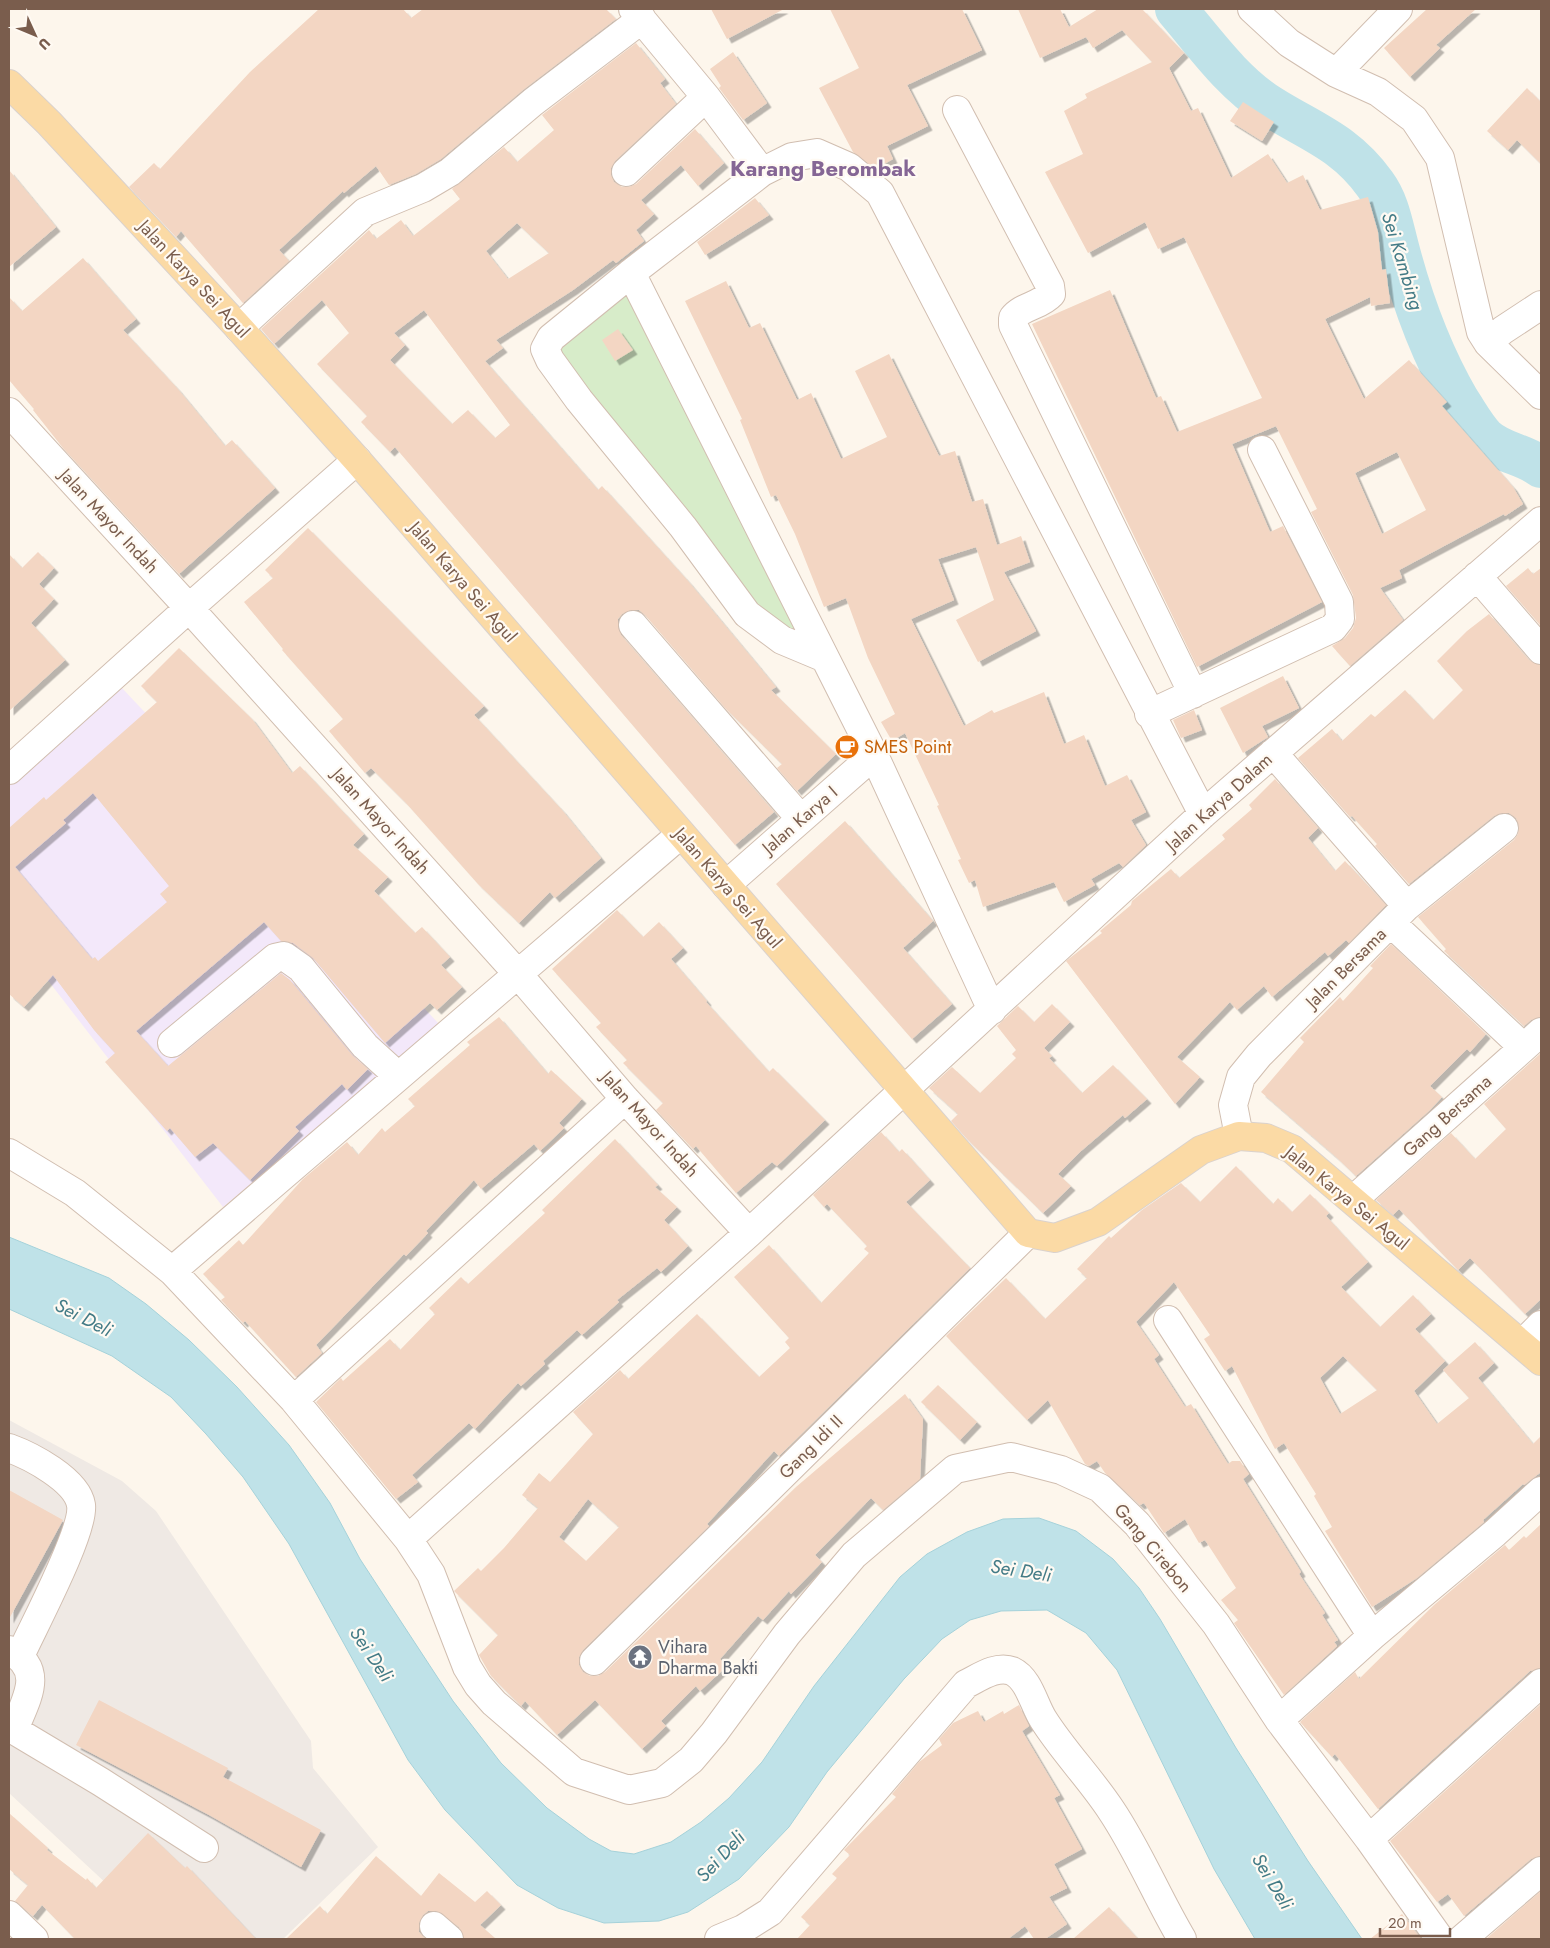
<svg xmlns="http://www.w3.org/2000/svg" width="1550" height="1948" font-family="Jost,sans-serif">
	<style>
		.industrial { fill: #efe9e4 }
		.education { fill: #f3e8fa }
		.green { fill: #d7ecc9 }
		.water { fill: #bfe2e8; stroke: #a5d2da }
		.lines { fill: none; stroke-linecap: round; stroke-linejoin: round }
		.river { stroke: #bfe2e8; stroke-width: 42 }
		.building { fill: #f3d6c3; fill-rule: evenodd; filter: url(#shadow) }
		.minor-casing { stroke: #d1beb0; stroke-width: 30 }
		.major-casing { stroke: #dad2cd; stroke-width: 30 }
		.minor { stroke: #fff; stroke-width: 28 }
		.major { stroke: #fbdaa5; stroke-width: 28 }
		.labels { text-anchor: middle; stroke-width: 4.5; stroke-linejoin: round; paint-order: stroke }
		.street-label { font-size: 18px; fill: #7a5d4d; stroke: #fffaf3 }
		.food-label { font-size: 18px; fill: #c56008; stroke: #fffaf3; text-anchor: start }
		.worship-label { font-size: 18px; fill: #5b616d; stroke: #fffaf3; text-anchor: start }
		.water-label { font-size: 19px; font-style: italic; fill: #437b86; stroke: #fffaf3 }
		.district-label { font-size: 22px; font-weight: bold; fill: #856695; stroke: #fffaf3 }
	</style>
	<defs>
		<filter id="shadow"><feDropShadow dx="4.5" dy="4.5" stdDeviation="0" flood-color="#0004"/></filter>
	</defs>
	<rect width="100%" height="100%" fill="#fdf6ec"/>
	<path class="industrial" d="M9,1420L122,1481L156,1511L311,1741L313,1768L378,1847L283,1939H166L9,1793Z"/>
	<path class="education" d="M121,687L441,1026L223,1207L9,930V786Z"/>
	<path class="green" d="M630,276L815,644L783,638L581,400L552,339Z"/>
	<path class="water" d="M9,1237L109,1278L146,1304L189,1340L237,1387L289,1445L330,1503L360,1559L453,1701L501,1763L547,1808L589,1839L611,1851L634,1854L671,1842L701,1822L729,1798L762,1762L814,1686L900,1577L927,1554L967,1532L1003,1519L1039,1518L1076,1531L1113,1559L1139,1588L1160,1619L1236,1748L1308,1861L1362,1939H1255L1214,1869L1117,1670L1086,1633L1047,1610L1001,1611L970,1620L942,1639L904,1679L827,1772L789,1827L739,1879L688,1912L659,1921L604,1923L558,1908L517,1885L445,1810L408,1760L289,1544L243,1477L206,1434L171,1397L112,1356L9,1309Z"/>
	<g class="lines">
		<path class="river" d="M1176,9C1205,43 1232,82 1270,106C1311,132 1345,142 1375,184C1389,203 1392,225 1398,247C1412,301 1431,353 1459,401C1467,413 1475,428 1485,438C1501,453 1524,454 1541,467"/>
	</g>
	<path class="building" d="M319,9H403L411,18L423,9H606L616,19L523,90L441,159L416,174L389,185L376,166L344,193L343,191L279,250L289,261L243,303L181,231L176,237L129,187L154,163L160,169L250,72Z
		M711,9H784L727,39Z
		M830,9H962L982,50L907,85L928,126L887,146L893,159L875,169L853,152L819,88L859,68Z
		M1018,9H1060L1069,27L1098,9H1142L1184,53L1169,68L1191,111L1198,108L1231,178L1268,154L1287,183L1303,175L1320,210L1368,197L1378,232L1382,270L1386,269L1390,303L1371,306L1370,297L1325,319L1364,399L1409,360L1447,402L1442,406L1513,487L1523,504L1505,516L1504,514L1399,570L1402,578L1380,588L1403,620L1350,666L1332,646L1345,638L1353,628L1356,618L1353,595L1311,512L1317,509L1276,426L1232,444L1270,532L1283,526L1322,602L1197,667L1032,324L1110,290L1156,398L1161,396L1177,432L1262,398L1184,237L1158,249L1145,222L1088,253L1045,172L1083,154L1064,111L1087,98L1085,94L1152,62L1122,30L1093,48L1086,37L1040,58ZM1397,452L1426,510L1382,534L1355,473Z
		M1427,9H1476L1436,45L1440,48L1410,77L1384,48Z
		M636,43L665,79L660,83L676,104L615,161L611,168V175L614,182L622,187H629L636,184L695,129L724,163L698,186L681,165L641,200L654,214L636,230L644,241L616,263L613,260L573,290L496,340L503,348L485,361L598,490L602,486L688,581L776,687L771,690L836,754L797,791L777,768L782,764L726,709L645,615L639,610H631L622,614L618,619V627L621,635L774,812L735,845L395,447L390,452L361,422L367,416L317,364L349,333L322,300L274,344L261,329L369,230L376,239L401,220L413,236L460,199L452,189L504,147L517,162L554,130L542,115ZM517,223L549,253L508,279L486,251ZM424,310L510,425L495,438L468,410L452,424L390,360L405,345L394,333Z
		M733,52L767,103L743,120L719,88L721,86L710,69Z
		M1527,88L1541,102V164L1517,140L1508,150L1487,131Z
		M1243,102L1274,122L1262,141L1230,121Z
		M9,170L56,227L9,267Z
		M755,198L769,215L705,255L697,242Z
		M83,258L136,319L123,330L177,388L225,446L232,440L275,488L179,574L63,448L33,410L34,409L9,380V297L22,311Z
		M726,281L749,328L760,323L797,400L811,393L841,459L887,437L855,371L889,354L939,456L955,451L972,502L983,499L997,545L1021,536L1030,562L1004,572L1036,631L978,662L956,620L994,600L976,547L938,559L954,600L911,619L964,726L992,710L994,713L1044,692L1064,744L1084,735L1105,786L1127,775L1146,812L1131,820L1146,845L1123,867L1119,863L1091,879L1095,885L1064,902L1054,882L983,907L975,880L969,883L958,860L961,859L937,806L939,805L905,733L892,741L881,722L895,714L868,658L846,598L824,607L795,534L776,495L771,497L740,420L742,419L685,301Z
		M618,329L633,350L615,361L602,340Z
		M308,528L484,706L474,715L562,810L601,858L555,898L550,892L519,923L478,884L406,803L371,768L365,773L329,731L343,719L282,650L283,649L244,602L273,578L265,570Z
		M38,552L54,568L39,584L54,599L31,623L65,660L9,711V554L22,568Z
		M1528,568L1533,574L1541,568V626L1506,586Z
		M1489,614L1529,660L1541,665V1017L1531,1020L1524,1026L1444,951L1446,949L1418,917L1514,840L1518,834L1519,826L1516,818L1509,813H1502L1494,816L1409,884L1375,846L1377,844L1352,816L1350,817L1298,758L1332,729L1342,741L1371,714L1375,717L1405,690L1433,720L1463,690L1437,661L1467,631Z
		M179,648L252,719L292,773L300,766L364,834L353,845L388,877L374,891L415,933L422,927L450,957L441,965L462,987L437,1010L430,1003L385,1043L313,958L293,943L281,941L264,922L136,1031L168,1066L281,973L290,980L353,1056L368,1069L347,1090L342,1084L295,1127L299,1131L250,1180L213,1143L195,1157L170,1128L167,1131L105,1062L115,1053L94,1030L53,975L24,1007L9,994V828L44,797L46,800L157,702L141,686ZM93,793L169,886L160,894L167,902L98,961L95,957L92,959L15,867L66,823L63,820Z
		M1283,676L1299,708L1262,726L1268,737L1243,753L1220,708Z
		M1194,710L1202,730L1181,738L1173,720Z
		M1275,779L1318,828L1308,838L1335,871L1345,861L1386,905L1349,943L1346,940L1328,956L1325,952L1272,997L1264,986L1237,1010L1230,1002L1177,1057L1200,1077L1175,1104L1066,961L1102,933L1100,931L1131,905L1132,901L1171,869L1179,878L1225,839L1222,835L1252,809L1249,805Z
		M845,821L933,921L903,948L952,1004L912,1039L776,884Z
		M617,910L643,937L659,922L683,948L671,959L707,1001L706,1002L769,1072L773,1068L825,1120L777,1166L772,1162L736,1193L696,1146L693,1149L656,1110L663,1103L623,1063L627,1060L596,1027L601,1023L552,969Z
		M1391,944L1486,1034L1470,1052L1467,1049L1430,1086L1442,1097L1430,1110L1356,1176L1335,1156L1261,1092L1304,1042L1300,1038L1340,997L1343,1001L1373,968L1370,966Z
		M1052,1004L1070,1022L1044,1048L1052,1056L1049,1058L1082,1093L1113,1065L1147,1099L1125,1118L1123,1115L1081,1151L1058,1174L1071,1186L1043,1213L967,1139L951,1121L958,1114L929,1088L952,1067L980,1093L1016,1058L1012,1054L1016,1050L997,1026L1018,1006L1034,1022Z
		M499,1017L548,1074L551,1070L582,1099L559,1123L564,1128L540,1151L534,1144L481,1189L474,1180L426,1231L428,1233L406,1256L404,1254L316,1345L322,1353L296,1377L245,1321L243,1323L221,1300L225,1297L203,1274L239,1240L243,1245L303,1179L347,1142L358,1155L382,1128L385,1132L415,1106L408,1099L470,1045L467,1042Z
		M1541,1053V1299L1525,1314L1470,1258L1458,1270L1399,1209L1393,1215L1376,1200L1451,1133L1475,1159L1506,1129L1484,1104Z
		M881,1132L899,1152L902,1149L930,1180L906,1202L970,1268L779,1456L774,1451L707,1524L709,1526L583,1650L579,1657V1665L583,1672L590,1676H598L605,1672L796,1487L905,1394L923,1419L920,1479L883,1510L871,1498L815,1555L822,1562L791,1594L789,1591L763,1620L758,1616L720,1659L727,1666L700,1691L696,1686L661,1721L666,1726L642,1749L595,1700L557,1735L525,1701L521,1706L491,1676L479,1655L498,1635L454,1591L478,1568L481,1571L504,1548L538,1508L522,1495L539,1473L550,1482L593,1434L573,1412L620,1370L628,1379L697,1314L759,1377L790,1348L785,1342L789,1338L734,1277L769,1245L821,1303L869,1253L864,1249L867,1246L827,1204L824,1207L813,1195ZM588,1499L619,1527L586,1561L559,1537Z
		M615,1139L658,1185L655,1187L677,1207L664,1220L688,1246L661,1272L657,1268L617,1300L619,1302L582,1335L577,1330L543,1361L545,1364L521,1386L518,1383L475,1429L469,1423L412,1475L418,1482L396,1499L316,1402L341,1378L343,1381L390,1339L400,1350L435,1314L429,1308L461,1277L468,1284L545,1213L542,1210Z
		M1236,1166L1273,1204L1278,1198L1292,1212L1310,1194L1329,1213L1326,1216L1368,1262L1341,1287L1380,1327L1413,1295L1431,1314L1415,1329L1445,1361L1414,1391L1437,1424L1469,1398L1443,1370L1475,1342L1494,1363L1478,1378L1533,1444L1541,1436V1472L1524,1485L1523,1484L1483,1520L1484,1522L1417,1578L1372,1607L1325,1531L1332,1527L1314,1496L1316,1494L1284,1443L1275,1449L1232,1366L1225,1371L1204,1339L1210,1335L1174,1282L1136,1322L1159,1355L1154,1359L1185,1407L1191,1404L1228,1464L1232,1461H1240L1249,1474L1243,1479L1301,1572L1299,1574L1325,1613L1322,1615L1338,1640L1334,1642L1337,1646L1284,1695L1234,1623L1238,1620L1221,1600L1236,1588L1205,1540L1199,1543L1185,1519L1164,1533L1144,1503L1140,1505L1105,1473L1097,1461L1089,1466L1085,1464L1048,1400L1027,1420L946,1336L1006,1278L1045,1319L1087,1278L1077,1269L1109,1236L1111,1238L1142,1210L1181,1183L1200,1202ZM1343,1356L1377,1390L1340,1414L1320,1378Z
		M938,1385L977,1422L960,1440L921,1402Z
		M9,1490L63,1520L9,1619Z
		M1541,1524V1668L1530,1671L1378,1809L1335,1754L1332,1757L1300,1722L1355,1672L1359,1679L1434,1605L1505,1545L1509,1550L1524,1536L1526,1538Z
		M99,1700L228,1768L223,1777L321,1830L301,1867L209,1815L76,1745Z
		M1541,1704V1856L1531,1859L1464,1916L1448,1894L1437,1902L1390,1841Z
		M1019,1705L1029,1726L1022,1731L1060,1795L1054,1798L1082,1849L1054,1864L1067,1888L1049,1897L1067,1924L1045,1939H1034L1025,1926L1008,1939H797L810,1925L801,1917L837,1878L832,1874L850,1855L844,1850L896,1797L892,1794L919,1762L942,1745L939,1739L953,1723L978,1711L984,1722L1003,1711L1004,1714Z
		M9,1813L48,1848L47,1850L86,1880L87,1878L96,1888L148,1833L185,1868L187,1866L256,1939H75L42,1905L33,1916L15,1901L28,1885L9,1869Z
		M376,1856L421,1896L439,1873L475,1902L487,1891L501,1905L480,1925L496,1939H464L459,1927L436,1911H428L423,1915L419,1923V1932L425,1939H286L320,1906L327,1914Z
		M1541,1891V1939H1486Z
		M1109,1907L1138,1939H1073Z
		M1402,1914L1421,1939H1370Z"/>
	<g class="lines">
		<defs>
			<path id="minor" d="M633,9L706,97L762,172
				M1252,9L1289,43L1336,73L1378,92L1414,119L1440,158L1481,332L1488,343L1541,395
				M1336,73L1398,9
				M957,110L1050,286L1051,294C1040,306 1022,306 1013,318V325L1193,694
				M626,172L706,97
				M631,273L874,755L992,1010
				M239,328L365,212L423,188L450,172L533,102L642,19
				M1488,343L1503,330L1541,305
				M9,412L189,608L517,973L625,1099L749,1233
				M1477,576L1541,650
				M633,625L801,819
				M825,658L782,640L747,614L683,527L579,400L550,360L545,349L551,338L631,273L762,172L792,157L817,153L849,167L880,193L1203,814
				M1149,714L1333,628L1340,619L1339,602L1262,450
				M1273,753L1407,906
				M9,770L189,608L357,460
				M726,885L874,755
				M1391,923L1523,1047
				M172,1043L275,958L284,956L301,968L365,1046L398,1076
				M1239,1136L1233,1105L1241,1077L1259,1055L1407,906L1504,828
				M9,1153L75,1193L172,1271L294,1400L408,1539L431,1574L467,1667L478,1685L494,1703L574,1772L629,1790L662,1783L691,1760L714,1733L787,1634L854,1555L955,1469L1011,1457L1061,1470L1100,1488L1137,1524L1216,1624L1279,1720L1369,1839L1440,1939
				M1353,1200L1541,1032
				M172,1271L681,834
				M1168,1320L1372,1636
				M1522,1344L1541,1325
				M294,1400L625,1099
				M9,1448C31,1456 77,1480 81,1505C85,1530 33,1627 20,1656
				M408,1539L749,1233L1203,814L1541,521
				M9,1650C46,1670 26,1699 14,1730L101,1782L204,1848
				M594,1661L1028,1233
				M1279,1720L1372,1636L1495,1533L1541,1491
				M1369,1839L1541,1683
				M9,1915L34,1939
				M434,1926L449,1939
				M719,1939L743,1929L770,1912L966,1684C980,1677 997,1665 1012,1671C1029,1679 1034,1705 1043,1719C1063,1751 1090,1778 1111,1810C1138,1850 1157,1897 1182,1939
				M1462,1939L1541,1871"/>
			<path id="major" d="M9,84L49,123L239,328L357,460L1028,1233L1055,1238L1098,1222L1201,1150L1239,1136L1266,1138L1292,1149L1541,1361"/>
		</defs>
		<use href="#minor" class="minor-casing"/>
		<use href="#major" class="major-casing"/>
		<use href="#minor" class="minor"/>
		<use href="#major" class="major"/>
	</g>
	<defs>
		<symbol id="cafe-disc" viewBox="-11 -11 22 22"><circle r="9.5" fill="#e8710a" stroke="#fffaf3"/><path d="M-5.5-4.5H6V0H3Q3 3.5 0 3.5H-2.5Q-5.5 3.5-5.5 0ZM3-3.2v2h1.7v-2ZM-6 4.5H4V6H-6Z" fill="#fff"/></symbol>
		<symbol id="temple-disc" viewBox="-11 -11 22 22"><circle r="9.5" fill="#6b7280" stroke="#fffaf3"/><path d="M0-6L5-2H3V0L6.5 2.5H4V6H1.5V3h-3V6H-4V2.5H-6.5L-3 0V-2H-5Z" fill="#fff"/></symbol>
	</defs>
	<g fill-rule="evenodd">
		<use href="#cafe-disc" x="833" y="733" width="28" height="28"/>
		<use href="#temple-disc" x="626" y="1643" width="28" height="28"/>
	</g>
	<g class="labels">
		<g class="street-label">
			<text transform="translate(194 279) rotate(47)" y="6">Jalan Karya Sei Agul</text>
			<text transform="translate(109 521) rotate(47)" y="6">Jalan Mayor Indah</text>
			<text transform="translate(463 582) rotate(49)" y="6">Jalan Karya Sei Agul</text>
			<text transform="translate(1219 802) rotate(-42)" y="6">Jalan Karya Dalam</text>
			<text transform="translate(800 820) rotate(-41)" y="6">Jalan Karya I</text>
			<text transform="translate(381 821) rotate(48)" y="6">Jalan Mayor Indah</text>
			<text transform="translate(728 888) rotate(49)" y="6">Jalan Karya Sei Agul</text>
			<text transform="translate(1346 968) rotate(-45)" y="6">Jalan Bersama</text>
			<text transform="translate(1447 1116) rotate(-42)" y="6">Gang Bersama</text>
			<text transform="translate(650 1124) rotate(48)" y="6">Jalan Mayor Indah</text>
			<text transform="translate(1347 1198) rotate(39)" y="6">Jalan Karya Sei Agul</text>
			<text transform="translate(811 1447) rotate(-45)" y="6">Gang Idi II</text>
			<text transform="translate(1153 1548) rotate(50)" y="6">Gang Cirebon</text>
		</g>
		<g class="food-label">
			<text x="864" y="753">SMES Point</text>
		</g>
		<g class="worship-label">
			<text x="658" y="1653">Vihara<tspan x="658" dy="21">Dharma Bakti</tspan></text>
		</g>
		<g class="water-label">
			<text transform="translate(1403 261) rotate(73)" y="7">Sei Kambing</text>
			<text transform="translate(84 1317) rotate(27)" y="7">Sei Deli</text>
			<text transform="translate(1021 1570) rotate(9)" y="7">Sei Deli</text>
			<text transform="translate(372 1654) rotate(56)" y="7">Sei Deli</text>
			<text transform="translate(720 1856) rotate(-47)" y="7">Sei Deli</text>
			<text transform="translate(1273 1881) rotate(59)" y="7">Sei Deli</text>
		</g>
		<g class="district-label">
			<text x="823" y="176">Karang Berombak</text>
		</g>
	</g>
	<rect width="1550" height="1948" fill="none" stroke="#7a5d4d" stroke-width="20"/>
	<g transform="translate(35 35) rotate(134)" stroke="#fffaf3" stroke-width="4" paint-order="stroke">
	<path d="M0-4L9 19L0 12L-9 19Z" fill="#7a5d4d"/>
	<text y="-8" font-size="14" font-weight="bold" text-anchor="middle" fill="#7a5d4d">U</text>
	</g>
	<path d="M1380 1928v8h70v-8" fill="none" stroke="#7a5d4d" stroke-width="2.5"/>
	<text x="1388" y="1928" font-size="15" fill="#7a5d4d" stroke="#fffaf3" stroke-width="4" paint-order="stroke">20 m</text>
</svg>
